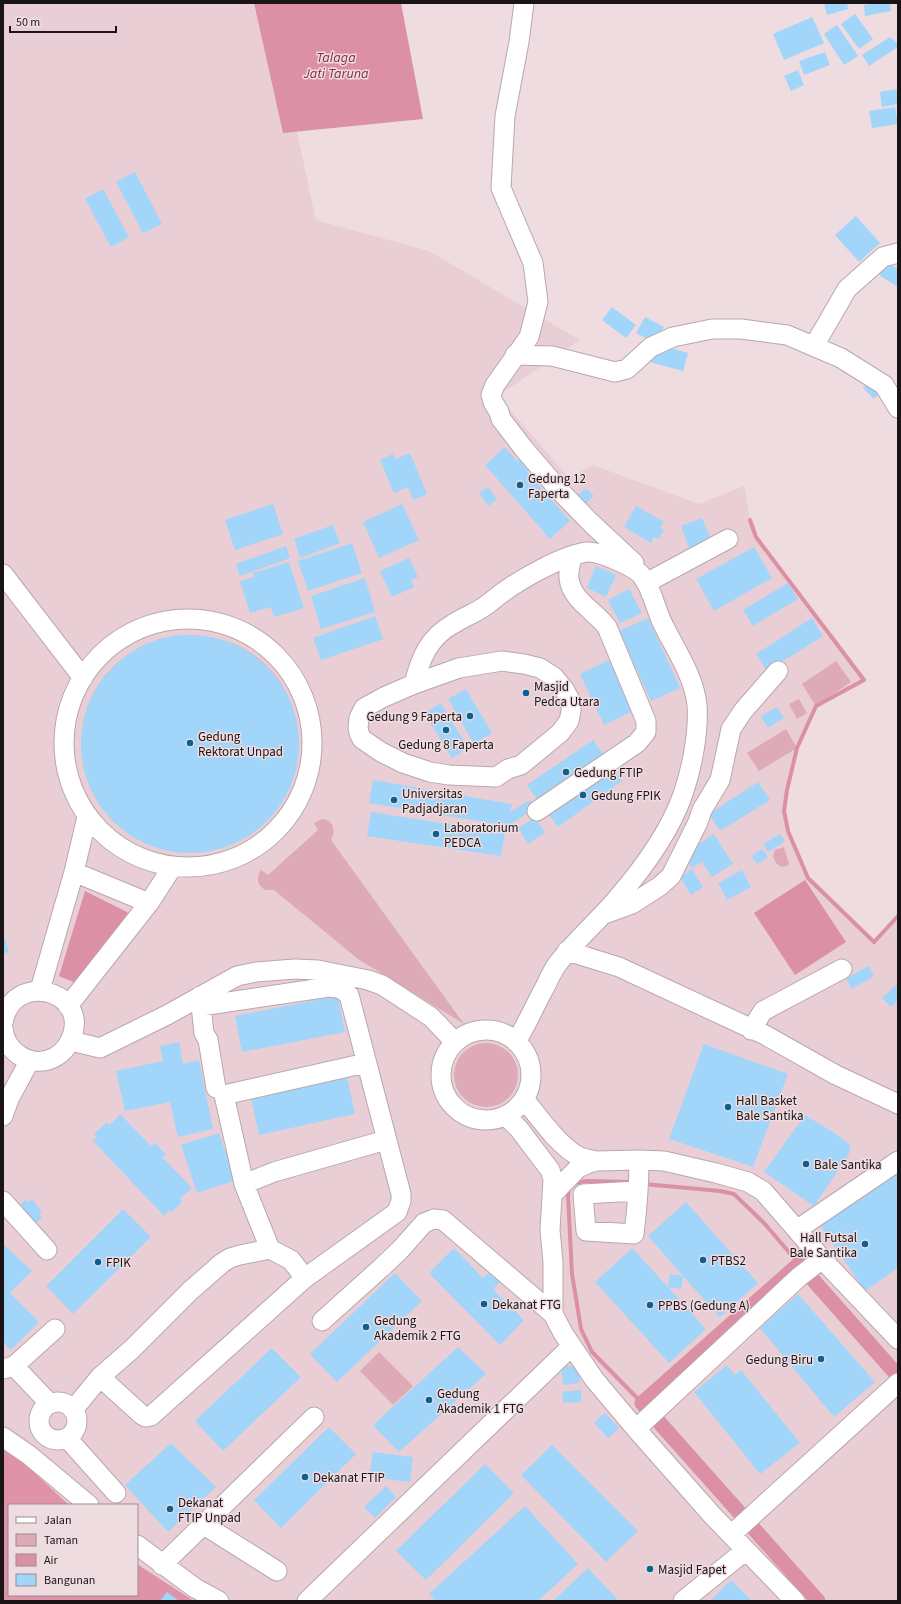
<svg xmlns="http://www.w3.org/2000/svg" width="901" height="1604" font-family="'Source Sans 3',sans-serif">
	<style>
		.built { fill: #e9ced5; fill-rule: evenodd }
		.green { fill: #deaab7; fill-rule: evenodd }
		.forest { fill: #de93a8 }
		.water { fill: #db90a5 }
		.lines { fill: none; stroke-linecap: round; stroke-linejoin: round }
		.stream { stroke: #db90a5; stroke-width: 4 }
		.canal { stroke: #db90a5; stroke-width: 15 }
		.building { fill: #a2d5fa }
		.minor-casing { stroke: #b9a7ab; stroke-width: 21 }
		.minor { stroke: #fff; stroke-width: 19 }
		.poi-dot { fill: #086393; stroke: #efdce0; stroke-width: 1.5 }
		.labels { text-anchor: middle; stroke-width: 3; stroke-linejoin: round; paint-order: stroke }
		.poi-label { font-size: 13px; fill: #1a1416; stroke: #efdce0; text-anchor: start }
		.water-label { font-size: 14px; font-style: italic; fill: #852d4d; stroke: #efdce0 }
	</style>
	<rect width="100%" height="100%" fill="#efdce0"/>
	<path class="built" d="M3,3H269L316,220L429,251L580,340L498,396L569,478L593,465L699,504L744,486L750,520L756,537L864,680L816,706L797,748L787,790L784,811L788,831L808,878L874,942L898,916V1601H3ZM9,1505H137V1595H9Z"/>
	<path class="green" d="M192,635C217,637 240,643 259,659C316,705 310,797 248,835C230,846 207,853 186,852C65,845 42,682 155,641C167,636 180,636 192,635ZM184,664C228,665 256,684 268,727C253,730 247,738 259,750C257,766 248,782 237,793L221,774C240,755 238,722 214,707C205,702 194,701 184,702L175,666ZM167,669L175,705C147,722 142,749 164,775L150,796L141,786C143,769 132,771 121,778C104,748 114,702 142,682L146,689L150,691L159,688C163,682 160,679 157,672ZM170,779C185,787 200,787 215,779L231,798L221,804L226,812C211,819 195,823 179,819L180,809L170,807L156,801Z
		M836,661L851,682L816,706L802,684Z
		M799,699L807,713L797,719L789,704Z
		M786,729L797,748L759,771L747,753Z
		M322,819C334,820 336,831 331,840L464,1024L358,959L274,890H265C257,885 256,878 261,870L268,875L318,830L314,823Z
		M784,847L789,864L787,866L781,867L776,863L773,856L775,850Z
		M454 1075a32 32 0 1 1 64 0a32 32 0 1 1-64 0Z
		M379,1352L413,1386L393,1405L360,1371Z"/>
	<path class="forest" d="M3,1448L24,1463L69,1505H9V1595H137V1564L194,1601H3Z"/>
	<path class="water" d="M254,3H401L423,119L283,133Z
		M805,880L846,942L795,975L754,913Z
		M85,891L127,912L128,914L78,984L59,976Z"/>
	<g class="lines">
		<path class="stream" d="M750,520L756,537L864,680L816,706L797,748L787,790L784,811L788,831L808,878L874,942L898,916
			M574,1183L587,1181L629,1182
			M644,1184L720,1191L734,1194L765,1224L799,1264
			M569,1188L568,1195L572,1274L581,1329L592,1352L642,1403"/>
		<path class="canal" d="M818,1601L642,1403L799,1264L898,1376"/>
	</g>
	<path class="building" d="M824,3H847L848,9L827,15Z
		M877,3H890L891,11L865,16L864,5Z
		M855,14L873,39L859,49L841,24Z
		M812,17L824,43L784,60L773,34Z
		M837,25L858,56L844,65L824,34Z
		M890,37L898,44V47L869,66L862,55Z
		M825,52L830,65L804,75L799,61Z
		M798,70L804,85L791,91L784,76Z
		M898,89V104L882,107L880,92Z
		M895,107L898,124L872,128L869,111Z
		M135,172L162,224L143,233L116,182Z
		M103,189L129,237L111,247L85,199Z
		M856,216L880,243L859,262L835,235Z
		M887,262L898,269V287L879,275Z
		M612,307L636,325L626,338L602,320Z
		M645,317L664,327L656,343L636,333Z
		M664,346L688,353L683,371L650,362L653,351L662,354Z
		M870,381L881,392L874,399L863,388Z
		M505,447L517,461L523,455L533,467L527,472L570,521L550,539L485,465Z
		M410,453L427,494L413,500L408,487L394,493L380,460L393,454L395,459Z
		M488,487L497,499L488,506L479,493Z
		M586,488L594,496L583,506L575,498Z
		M273,504L283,534L235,550L225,520Z
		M402,504L419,540L379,558L363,522Z
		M636,506L664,522L660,527L664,530L659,539L654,537L651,543L624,527Z
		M702,518L711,539L689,548L681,526Z
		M333,525L340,543L300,558L294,539Z
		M352,543L362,573L308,591L298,561Z
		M286,546L290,558L240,576L236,564Z
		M754,547L772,578L714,611L696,579Z
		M409,558L418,577L411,580L414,587L392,597L380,571Z
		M289,562L304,608L274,617L271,607L250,613L240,581L254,577L253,573Z
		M596,566L616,575L606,597L587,588Z
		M365,578L375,612L321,629L311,596Z
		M788,583L798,599L753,626L743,610Z
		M629,589L642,613L620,623L608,600Z
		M375,616L383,639L321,660L313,638Z
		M648,618L680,688L651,701L619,631Z
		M812,618L823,636L767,671L756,654Z
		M81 744a109 109 0 1 1 218 0a109 109 0 1 1-218 0Z
		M609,660L633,711L604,725L580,674Z
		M466,689L492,733L474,744L448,699Z
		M441,703L468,748L452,758L424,713Z
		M777,707L784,718L768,728L761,716Z
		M593,740L606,758L540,804L527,785Z
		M609,763L622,781L558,827L545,809Z
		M373,780L512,804L510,812L530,800L535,808L508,826L369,803Z
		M758,782L770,800L720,831L709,814Z
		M371,812L505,833L501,856L367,836Z
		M535,817L545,833L528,844L518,828Z
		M714,834L733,864L712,877L702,862L692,868L683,854Z
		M780,834L785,841L768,852L763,844Z
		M762,849L768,857L757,864L751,856Z
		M692,869L703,887L691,895L680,877Z
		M742,870L751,887L727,900L718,883Z
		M3,933L9,952L3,954Z
		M868,966L874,976L852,989L846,979Z
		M898,983V1000L891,1007L882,998Z
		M338,996L345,1032L242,1052L235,1016Z
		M179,1042L183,1064L199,1060L213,1129L178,1137L170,1102L125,1111L116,1071L163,1061L160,1046Z
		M704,1044L788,1074L753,1167L669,1139Z
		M347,1077L355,1114L259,1135L251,1099Z
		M120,1114L151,1146L155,1143L166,1154L162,1157L192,1188L180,1199L182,1202L171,1213L169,1210L164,1216L93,1141L97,1137L94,1134L107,1122L110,1125Z
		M805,1115L836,1134L851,1146L848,1156L814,1206L764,1172Z
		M219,1133L225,1151L231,1149L235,1161L228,1163L234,1181L197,1193L181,1145Z
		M898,1163V1268L865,1291L816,1219Z
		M32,1199L42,1212L39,1214L42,1217L32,1227L15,1210L25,1200L28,1202Z
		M686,1202L758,1283L720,1317L683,1276L681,1289L668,1287L706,1329L669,1363L595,1282L632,1248L668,1287L670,1274L683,1276L648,1236Z
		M123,1209L151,1237L73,1314L46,1286Z
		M3,1244L32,1271L10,1293L39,1322L11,1350L3,1342Z
		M454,1248L483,1278L493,1268L504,1278L493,1289L524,1320L500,1345L429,1273Z
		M395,1273L422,1301L337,1382L310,1354Z
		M798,1294L875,1382L834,1417L760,1328Z
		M458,1347L486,1374L399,1452L373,1425Z
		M272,1348L301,1377L223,1451L195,1421Z
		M579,1365L580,1383L563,1385L561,1367Z
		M727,1365L735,1375L741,1370L800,1443L760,1474L694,1392Z
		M581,1390V1402L563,1403L562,1392Z
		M605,1413L619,1428L608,1438L594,1423Z
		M329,1427L356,1454L281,1528L254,1500Z
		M171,1443L216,1487L168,1532L125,1485Z
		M552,1445L638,1531L606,1562L521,1475Z
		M373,1452L413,1457L410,1482L369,1477Z
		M485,1464L514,1493L426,1580L396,1551Z
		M386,1486L396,1497L375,1518L364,1507Z
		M525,1506L578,1564L538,1601H435L429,1594Z
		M588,1568L617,1599L614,1601H553Z
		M731,1580L752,1601H710Z
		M167,1592L179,1601H160Z"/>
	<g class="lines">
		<defs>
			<path id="minor" d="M524,3L519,42L505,116L501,188L533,263L538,302L529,337L495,385L491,395L493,402L499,412L501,419L524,449L560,491L590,522L634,563
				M814,346L847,289L883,257L898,253
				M515,355L552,356L615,372L627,369L651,347L673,337L712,329H741L787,335L841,358L884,385L898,408
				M3,574L83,678
				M646,583L728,539
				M64 743a124 124 0 1 1 248 0a124 124 0 1 1-248 0Z
				M502,661L524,664L540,668L554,677L564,689L571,702V711L569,721L560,733L521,765L508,769L496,777L449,775L430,772L403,763L381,752L362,739L359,733L358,728L359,718L364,708L384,697L414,684L459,668Z
				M414,684C420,659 429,637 453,624C462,618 473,614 482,608C489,604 495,598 502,593C521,579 563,555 587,552C599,551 635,567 642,576C652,589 655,607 662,622C674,648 694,675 697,705C699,732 692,768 683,794C670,832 641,871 615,901C597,922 576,940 559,962C553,969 549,979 545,987C535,1005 527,1024 516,1042
				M537,811L637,743L646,732V721L607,627C595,611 571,600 569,578C568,571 571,563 572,556
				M74,872L149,903
				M604,914L632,904L660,886L671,876L698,822L702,810L720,780L731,729L743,711L778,671
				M567,951L619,967L765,1035L836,1075L898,1104
				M40,990L74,872L87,817
				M200,996L204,1033L208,1040L216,1088
				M68,1006L149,903L173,866
				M3,1023C12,971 85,989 73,1033C70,1044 64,1052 55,1057C32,1070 5,1052 3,1028
				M441 1075a45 45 0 1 1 90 0a45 45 0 1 1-90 0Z
				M751,1030L763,1011L842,969
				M71,1041L100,1048L167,1015L237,976L256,972L295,969L318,970L368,980L382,985L431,1017L455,1042
				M524,1099C539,1117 557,1144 578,1156C583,1159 590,1159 596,1161
				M3,1116L9,1099L30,1060
				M506,1116L519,1129L550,1170L553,1179L550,1230L553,1262V1314L563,1333L594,1379L636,1429L712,1515L795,1601
				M244,1184L224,1095L366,1063
				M638,1191L583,1194L586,1231L634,1234C637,1210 639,1185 639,1160
				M552,1195L578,1168L589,1163L596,1161L639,1160L664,1161L716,1173L748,1182L763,1191L770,1199L822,1259L898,1339
				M3,1201L47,1250
				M798,1229L898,1161
				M270,1249L244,1184L274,1172L386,1140
				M322,1321L381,1268L400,1250L424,1223L434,1219L443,1220L553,1314
				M14,1366L55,1329
				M3,1369L14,1366L50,1404
				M100,1377L132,1349L190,1291L222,1263L230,1258L240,1255L270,1249L291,1260L305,1278
				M39 1421a19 19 0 1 1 38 0a19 19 0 1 1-38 0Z
				M73,1410L100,1377L142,1415L146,1417L151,1416L305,1278L397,1212L401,1201V1194L349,995L341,989L329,987L201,1006
				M636,1429L799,1277L822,1259
				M3,1437L29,1455L89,1505
				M67,1438L116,1493
				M204,1525L277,1571
				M732,1534L898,1383
				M137,1545L195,1588L219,1601
				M162,1565L314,1417
				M307,1601L572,1346
				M683,1601L746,1550"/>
		</defs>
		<use href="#minor" class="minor-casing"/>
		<use href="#minor" class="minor"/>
	</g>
	<g class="poi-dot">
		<circle cx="520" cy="485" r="4"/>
		<circle cx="526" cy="693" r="4"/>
		<circle cx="470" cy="716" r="4"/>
		<circle cx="446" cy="730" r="4"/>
		<circle cx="190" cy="743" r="4"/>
		<circle cx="566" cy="772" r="4"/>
		<circle cx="583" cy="795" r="4"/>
		<circle cx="394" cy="800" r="4"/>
		<circle cx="436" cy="834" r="4"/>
		<circle cx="728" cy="1107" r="4"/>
		<circle cx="806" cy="1164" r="4"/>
		<circle cx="865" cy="1244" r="4"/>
		<circle cx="703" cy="1260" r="4"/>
		<circle cx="98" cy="1262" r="4"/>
		<circle cx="484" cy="1304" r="4"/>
		<circle cx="650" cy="1305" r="4"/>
		<circle cx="366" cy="1327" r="4"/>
		<circle cx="821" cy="1359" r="4"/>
		<circle cx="429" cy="1400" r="4"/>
		<circle cx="305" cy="1477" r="4"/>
		<circle cx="170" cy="1509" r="4"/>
		<circle cx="650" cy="1569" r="4"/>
	</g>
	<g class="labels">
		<g class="poi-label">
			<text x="528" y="483">Gedung 12<tspan x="528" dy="15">Faperta</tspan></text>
			<text x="534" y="691">Masjid<tspan x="534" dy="15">Pedca Utara</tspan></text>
			<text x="462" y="721" text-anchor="end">Gedung 9 Faperta</text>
			<text x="198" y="741">Gedung<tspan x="198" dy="15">Rektorat Unpad</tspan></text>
			<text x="446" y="749" text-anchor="middle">Gedung 8 Faperta</text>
			<text x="574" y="777">Gedung FTIP</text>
			<text x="402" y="798">Universitas<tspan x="402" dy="15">Padjadjaran</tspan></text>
			<text x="591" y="800">Gedung FPIK</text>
			<text x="444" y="832">Laboratorium<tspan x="444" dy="15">PEDCA</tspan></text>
			<text x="736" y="1105">Hall Basket<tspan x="736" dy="15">Bale Santika</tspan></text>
			<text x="814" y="1169">Bale Santika</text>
			<text x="857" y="1242" text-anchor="end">Hall Futsal<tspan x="857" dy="15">Bale Santika</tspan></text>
			<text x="711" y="1265">PTBS2</text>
			<text x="106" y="1267">FPIK</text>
			<text x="492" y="1309">Dekanat FTG</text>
			<text x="658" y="1310">PPBS (Gedung A)</text>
			<text x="374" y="1325">Gedung<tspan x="374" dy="15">Akademik 2 FTG</tspan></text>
			<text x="813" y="1364" text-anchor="end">Gedung Biru</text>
			<text x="437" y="1398">Gedung<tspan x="437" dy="15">Akademik 1 FTG</tspan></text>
			<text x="313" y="1482">Dekanat FTIP</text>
			<text x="178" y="1507">Dekanat<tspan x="178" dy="15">FTIP Unpad</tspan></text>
			<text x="658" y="1574">Masjid Fapet</text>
		</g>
		<g class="water-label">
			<text x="336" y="62">Talaga<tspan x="336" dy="16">Jati Taruna</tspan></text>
		</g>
	</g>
	<rect width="901" height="1604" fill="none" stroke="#1a1416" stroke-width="8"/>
	<rect x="8" y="1504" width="130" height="92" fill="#efdce0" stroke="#9a8c8f"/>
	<rect x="16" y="1517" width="20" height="6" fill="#ffffff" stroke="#9a8c8f"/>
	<text x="44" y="1524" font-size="12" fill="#1a1416">Jalan</text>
	<rect x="16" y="1534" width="20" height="12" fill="#deaab7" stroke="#9a8c8f"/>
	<text x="44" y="1544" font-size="12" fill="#1a1416">Taman</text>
	<rect x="16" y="1554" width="20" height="12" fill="#db90a5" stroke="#9a8c8f"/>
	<text x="44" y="1564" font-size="12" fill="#1a1416">Air</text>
	<rect x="16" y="1574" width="20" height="12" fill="#a2d5fa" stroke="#9a8c8f"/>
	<text x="44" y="1584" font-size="12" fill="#1a1416">Bangunan</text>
	<path d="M10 26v6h106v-6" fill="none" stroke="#1a1416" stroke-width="2"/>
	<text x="16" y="26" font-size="12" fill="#1a1416" stroke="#efdce0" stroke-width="3" paint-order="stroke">50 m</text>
</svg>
